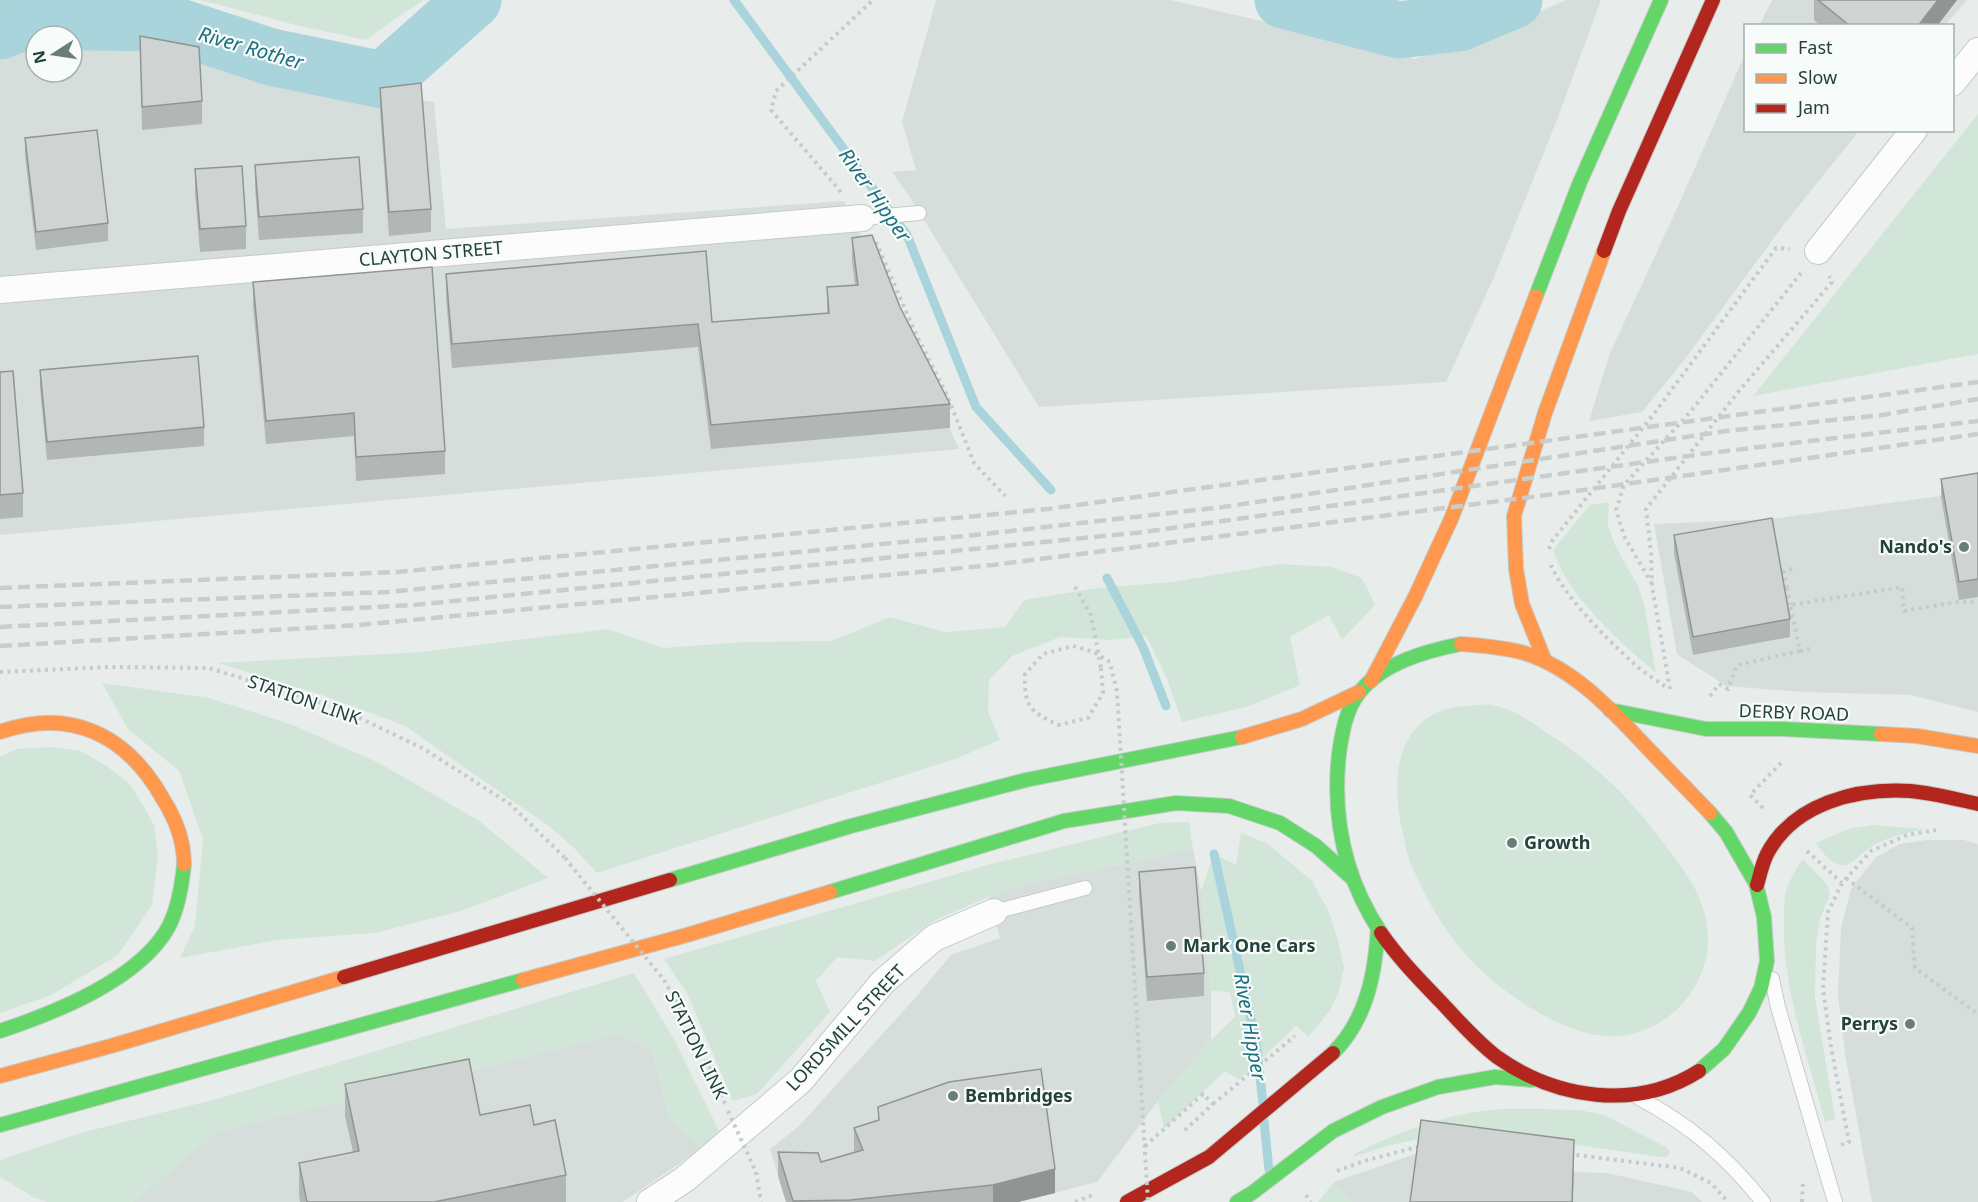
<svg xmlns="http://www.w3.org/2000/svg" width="1978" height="1202" font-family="'Noto Sans',sans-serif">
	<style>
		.built { fill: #d6dedb }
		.green { fill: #d1e6d8 }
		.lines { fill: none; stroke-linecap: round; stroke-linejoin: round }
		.stream { stroke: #a9d4db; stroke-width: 9 }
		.river { stroke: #a9d4db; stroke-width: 57 }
		.lane-casing { stroke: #c5cac8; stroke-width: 16 }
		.street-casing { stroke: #c5cac8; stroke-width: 28 }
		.fast-casing { stroke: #c3ccc9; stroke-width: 16 }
		.slow-casing { stroke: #c3ccc9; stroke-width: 16 }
		.jam-casing { stroke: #c3ccc9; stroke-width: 16 }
		.path { stroke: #c3ccca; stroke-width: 4; stroke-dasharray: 3 4.5; stroke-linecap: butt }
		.lane { stroke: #fcfcfc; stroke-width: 14 }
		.street { stroke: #fcfcfc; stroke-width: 26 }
		.fast { stroke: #63d668; stroke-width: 14 }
		.slow { stroke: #ff974d; stroke-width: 14 }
		.jam { stroke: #b3261e; stroke-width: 14 }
		.rail { stroke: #c9cdcc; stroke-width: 4.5; stroke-dasharray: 12 6; stroke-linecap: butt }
		.path-bridge { stroke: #c3ccca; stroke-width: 4; stroke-dasharray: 3 4.5; stroke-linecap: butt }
		.wall { fill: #b2b6b5 }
		.shaded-wall { fill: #919493 }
		.building { fill: #cfd4d2; stroke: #919493; stroke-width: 1.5 }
		.poi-dot { fill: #697e78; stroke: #f7fbf9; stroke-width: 2 }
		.labels { text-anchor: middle; stroke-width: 4.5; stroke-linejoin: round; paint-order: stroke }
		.street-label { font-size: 18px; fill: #24423a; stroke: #f7fbf9 }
		.poi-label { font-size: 18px; font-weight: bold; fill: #24423a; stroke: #f7fbf9; text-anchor: start }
		.water-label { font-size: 20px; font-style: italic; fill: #1c6f80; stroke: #f7fbf9 }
	</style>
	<rect width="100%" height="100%" fill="#e8edeb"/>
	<path class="built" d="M936,0H1171L1326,36L1415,59L1500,29L1566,0H1601L1557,120L1494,277L1446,382L1039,407L913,202L892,172L916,170L902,122Z
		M1772,0H1967L1945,25L1759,26Z
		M32,43H36V72H72V44H157L304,82L434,102L446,229L844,201L872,258L959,449L0,535V56Z
		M1745,54L1746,130L1859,131L1785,223L1685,359L1642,412L1589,421L1610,353L1679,204Z
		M1978,491V712L1911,695L1804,692L1726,686L1677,654L1654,524L1770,519Z
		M1926,840H1964L1978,844V1202H1872L1845,1054L1838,994L1841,928L1851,889L1876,857L1900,844Z
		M1193,849L1201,891L1211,991V1040L1158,1101L1097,1182L1018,1202H786L770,1149L799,1126L915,998L951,955L1000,938L989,897L1025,884Z
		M619,1034L651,1049L671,1121L702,1148L623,1202H133L216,1132Z
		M1421,1152L1574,1172L1607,1173L1692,1192L1702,1202H1351L1334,1182Z"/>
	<path class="green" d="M200,0H424L399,16L366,40L300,26Z
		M1978,114V354L1753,396Z
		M1609,502L1608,525L1615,545L1638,586L1644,603L1656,673C1620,642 1567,596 1553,550L1590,505Z
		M1280,564L1332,567L1362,578L1375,605L1342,640L1329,615L1290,637L1300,685L1246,707L1182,722L1166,676L1146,636L1111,640L1060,637L1012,656L989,680L988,712L1000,740L955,759L597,873L574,848L550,827L405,726L322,695L218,663L422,652L608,629L663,648L745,642L831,641L890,617L945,632L1005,627L1024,600L1098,588L1172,582Z
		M102,683L209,698L293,725L379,763L478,820L548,878L461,911L375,933L277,940L180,958L195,926L203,839L179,771L128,729Z
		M1476,705C1481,705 1487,704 1491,705C1511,708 1529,720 1544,731C1599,766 1634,802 1672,854C1683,870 1696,886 1702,905C1720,954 1696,1007 1649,1028C1612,1045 1575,1033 1541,1014C1513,998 1485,977 1464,953C1441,926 1422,892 1409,859C1406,850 1404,839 1402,830C1393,789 1392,733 1438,712C1449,707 1464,706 1476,705Z
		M51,747L81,751L105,765L129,783L143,805L154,825L158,856L152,905L118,955L51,995L0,1013V757L17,749Z
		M1189,822L1193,849L1025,884L989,897L937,919L875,961L837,957L816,981L830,1012L757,1094L733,1101L687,993L664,959L991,864L1159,823Z
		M1872,825L1925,829C1905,833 1885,837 1868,849C1859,855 1852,867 1840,865C1830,864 1822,851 1816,843L1848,829Z
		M1241,833L1267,843L1312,881L1329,912L1338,940L1344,968L1339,991L1330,1011L1308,1037L1296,1026L1239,1080L1225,1071L1164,1129L1158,1101L1211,1040L1235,1017L1230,992L1211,991L1201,891L1214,854L1236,865Z
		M1803,859L1823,880L1828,887L1830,894L1820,919L1816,943L1815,997L1835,1119L1825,1122C1809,1060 1785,998 1784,933C1784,920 1783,905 1786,892C1789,880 1796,869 1803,859Z
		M634,973L674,1039L719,1131L702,1148L671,1121L651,1049L619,1034L216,1132L133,1202H48L35,1198L0,1177V1161L5,1158L80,1133L217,1099Z
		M1543,1109L1580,1110L1604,1115L1666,1147L1670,1152L1667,1157H1661L1550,1141L1429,1137L1390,1145L1353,1157L1354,1154C1395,1134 1436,1117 1482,1111C1502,1108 1523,1109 1543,1109Z
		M1334,1182L1351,1202H1318Z"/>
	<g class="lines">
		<path class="stream" d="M734,0L907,235L976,407L1051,490
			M1107,578L1143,647L1166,706
			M1214,854L1256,1042L1263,1104
			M1264,1121L1269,1170"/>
		<path class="river" d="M1283,0L1399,30L1459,23L1514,0
			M0,31L26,21L167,23L271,57L383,80L473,0"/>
		<defs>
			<path id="lane" d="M862,218L919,213
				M994,912L1085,888
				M1772,979L1778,1007L1835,1202
				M1639,1098C1690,1125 1727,1157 1763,1202"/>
			<path id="street" d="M1952,83L1978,51
				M1818,251L1914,130
				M0,290L862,218
				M650,1202L685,1179L801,1080L883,982L934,938L994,912"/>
			<path id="fast" d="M1536,296L1580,182L1661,0
				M1610,710L1706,729H1783L1881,734
				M670,880L851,826L1026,780L1242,737
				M830,892L1064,821L1176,803L1229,806L1280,823L1316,846L1353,879
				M1381,933C1345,879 1332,818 1339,754C1342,733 1346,709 1359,693C1382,663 1426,651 1461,644
				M0,1031C54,1013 140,980 169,926C178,908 182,885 184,864
				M1333,1053C1367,1019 1375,974 1378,928
				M1699,1071L1724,1049L1749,1013L1761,988L1767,961L1764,917L1756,884L1726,832L1710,813
				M0,1125L523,980
				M1237,1202L1252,1193L1333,1131L1382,1107L1438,1087L1495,1077L1532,1080"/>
			<path id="slow" d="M1461,644C1483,646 1503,647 1524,653C1580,670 1620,720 1659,760C1676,778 1693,795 1710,813
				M1545,661L1522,604L1516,569L1514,516L1545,413L1604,251
				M1371,681L1415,597L1452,517L1536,296
				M0,732C71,707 127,735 163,799C175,818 184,841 184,864
				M1881,734L1917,736L1978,746
				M1242,737L1302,719L1359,692
				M523,980L687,935L830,892
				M0,1076L111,1046L344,977"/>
			<path id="jam" d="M1604,251L1619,211L1713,0
				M1757,885C1760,875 1762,864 1767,854C1794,803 1856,788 1910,791C1933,793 1955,799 1978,804
				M1381,933C1399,959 1420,980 1441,1002C1459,1021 1476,1041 1497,1057C1556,1099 1636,1111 1699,1071
				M344,977L670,880
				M1127,1202L1209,1157L1333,1053"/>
		</defs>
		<use href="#lane" class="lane-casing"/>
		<use href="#street" class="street-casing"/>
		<use href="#fast" class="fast-casing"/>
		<use href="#slow" class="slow-casing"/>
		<use href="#jam" class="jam-casing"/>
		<path class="path" d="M841,192L771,110L776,91L873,0
			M876,242L915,332L947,395L974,463L1005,496
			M1549,549L1552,541L1653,415L1776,248L1790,249
			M1551,565C1563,595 1607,639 1632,662C1642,672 1655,679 1666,687
			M1652,584L1624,536L1616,510L1624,485L1691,411L1801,273
			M1075,587L1091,615L1101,668
			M1787,588L1784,571L1792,569
			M1787,588L1790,605
			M1800,651L1810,649
			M0,672L110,667L209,668L339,708L424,749L510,804L565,858
			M1670,689L1652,586L1651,553L1646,509L1739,391L1832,282L1829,276
			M1710,696L1719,684L1728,689L1737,665L1800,651L1790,605L1902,587L1904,611L1957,602H1978
			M1763,808L1750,795L1783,761
			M1807,851L1842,883
			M1846,878L1912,928L1915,968L1978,1014
			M664,980L698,1041L726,1106
			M1213,1104L1295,1036
			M1841,1145L1849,1142L1831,1047L1823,989L1828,912L1842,883L1871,851L1907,835L1936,830
			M1145,1146L1203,1094L1213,1104L1184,1131
			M1569,1154L1680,1168L1711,1183L1728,1202
			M1337,1171L1364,1161L1421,1146
			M756,1172L761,1202
			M1306,1195L1311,1202
			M1075,1202L1095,1194
			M1802,1202L1803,1182"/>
		<use href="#lane" class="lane"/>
		<use href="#street" class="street"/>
		<use href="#fast" class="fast"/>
		<use href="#slow" class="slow"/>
		<use href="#jam" class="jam"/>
		<path class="rail" d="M0,588L397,572L1048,509L1978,382
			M0,607L388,592L975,535L1223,507L1726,431L1882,415L1978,399
			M0,627L413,605L1144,532L1710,453L1978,421
			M0,646L359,625L993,565L1555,494L1978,434"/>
		<path class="path-bridge" d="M1101,668L1103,693L1088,718L1058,725C1030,711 1024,707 1025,674L1043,654L1073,646L1094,652L1110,662L1117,692L1148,1202
			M565,858L664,980
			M728,1111L756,1172"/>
	</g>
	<path class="wall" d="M1814,0H1957L1937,26H1821L1814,20Z
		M140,36L202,101V124L142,130Z
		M380,88L431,209V232L389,236L380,111Z
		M25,138L108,223V241L36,250L25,156Z
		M255,165L363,209V233L259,240L255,188Z
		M195,169L246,226V249L200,252L195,192Z
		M852,238L900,307L950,404V428L711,449L698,347L452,368L446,298V274L712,322L827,313V287L855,285L852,261Z
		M253,282L445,451V474L356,481L354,436L266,444L253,306Z
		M40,370L204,427V446L47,460L40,388Z
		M0,372L23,493V517L0,519Z
		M1978,473V597L1959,600L1941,497V479Z
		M1674,535L1790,619V637L1693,655L1674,553Z
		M1139,872L1204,973V996L1147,1001L1139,895Z
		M345,1084L480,1115L534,1125L566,1175V1202H300L299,1195V1163L353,1152L345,1116Z
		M878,1107L1055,1193L1018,1202H786L778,1176V1152L821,1162L854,1152V1128L878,1121Z"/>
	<path class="shaded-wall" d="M1938,0H1957L1937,26H1918Z
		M1574,1140L1573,1202H1572Z
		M1055,1169V1193L1018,1202H993V1185Z"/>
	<path class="building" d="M1818,0H1938L1918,26H1850Z
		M140,36L199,47L202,101L142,107Z
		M421,83L431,209L389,212L380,88Z
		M97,130L108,223L36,232L25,138Z
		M359,157L363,209L259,217L255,165Z
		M242,166L246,226L200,229L195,169Z
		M872,235L900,307L950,404L711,425L698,324L452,344L446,274L706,251L712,322L829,313L827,287L858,285L852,238Z
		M432,267L445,451L356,457L354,413L266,421L253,282Z
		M198,356L204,427L47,442L40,370Z
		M13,371L23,493L0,495V372Z
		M1978,473V579L1959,582L1941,479Z
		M1772,518L1790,619L1693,637L1674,535Z
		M1195,867L1204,973L1147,977L1139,872Z
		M469,1059L480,1115L530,1105L534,1125L555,1120L566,1175L434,1202H307L299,1163L359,1151L345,1084Z
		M1041,1069L1055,1169L993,1185L850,1200L793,1201L778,1152L818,1153L821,1162L863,1150L854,1128L879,1120L878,1107L949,1082Z
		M1421,1120L1574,1140L1572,1202H1410Z"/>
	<g class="poi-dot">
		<circle cx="1964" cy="547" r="6"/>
		<circle cx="1512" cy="843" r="6"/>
		<circle cx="1171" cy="946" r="6"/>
		<circle cx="1910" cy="1024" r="6"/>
		<circle cx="953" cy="1096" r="6"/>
	</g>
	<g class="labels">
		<g class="street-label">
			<text transform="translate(431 254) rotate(-5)" y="6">CLAYTON STREET</text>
			<text transform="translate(304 700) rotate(19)" y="6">STATION LINK</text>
			<text transform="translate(1794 713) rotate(2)" y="6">DERBY ROAD</text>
			<text transform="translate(846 1028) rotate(-47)" y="6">LORDSMILL STREET</text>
			<text transform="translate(696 1045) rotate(64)" y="6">STATION LINK</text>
		</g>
		<g class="poi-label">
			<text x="1952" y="553" text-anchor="end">Nando's</text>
			<text x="1524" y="849">Growth</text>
			<text x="1183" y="952">Mark One Cars</text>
			<text x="1898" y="1030" text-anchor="end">Perrys</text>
			<text x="965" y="1102">Bembridges</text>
		</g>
		<g class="water-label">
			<text transform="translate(251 48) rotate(16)" y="7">River Rother</text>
			<text transform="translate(875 195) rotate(55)" y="7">River Hipper</text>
			<text transform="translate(1250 1027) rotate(80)" y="7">River Hipper</text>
		</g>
	</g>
	<rect x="1744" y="24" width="210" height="108" fill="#f7fbf9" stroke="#a3b1ad" stroke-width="1.5"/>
	<rect x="1756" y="44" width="30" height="9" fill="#63d668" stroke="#a3b1ad" stroke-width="1.5"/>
	<text x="1798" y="54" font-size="18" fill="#24423a">Fast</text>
	<rect x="1756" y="74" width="30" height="9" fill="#ff974d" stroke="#a3b1ad" stroke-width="1.5"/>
	<text x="1798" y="84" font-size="18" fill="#24423a">Slow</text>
	<rect x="1756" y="104" width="30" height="9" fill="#b3261e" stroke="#a3b1ad" stroke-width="1.5"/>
	<text x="1798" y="114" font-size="18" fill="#24423a">Jam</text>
	<g transform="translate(54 54) rotate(258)"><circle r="28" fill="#f7fbf9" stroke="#a3b1ad" stroke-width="1.5"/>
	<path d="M0-4.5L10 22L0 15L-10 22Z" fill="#697e78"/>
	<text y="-9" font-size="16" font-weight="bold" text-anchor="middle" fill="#24423a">N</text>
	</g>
</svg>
